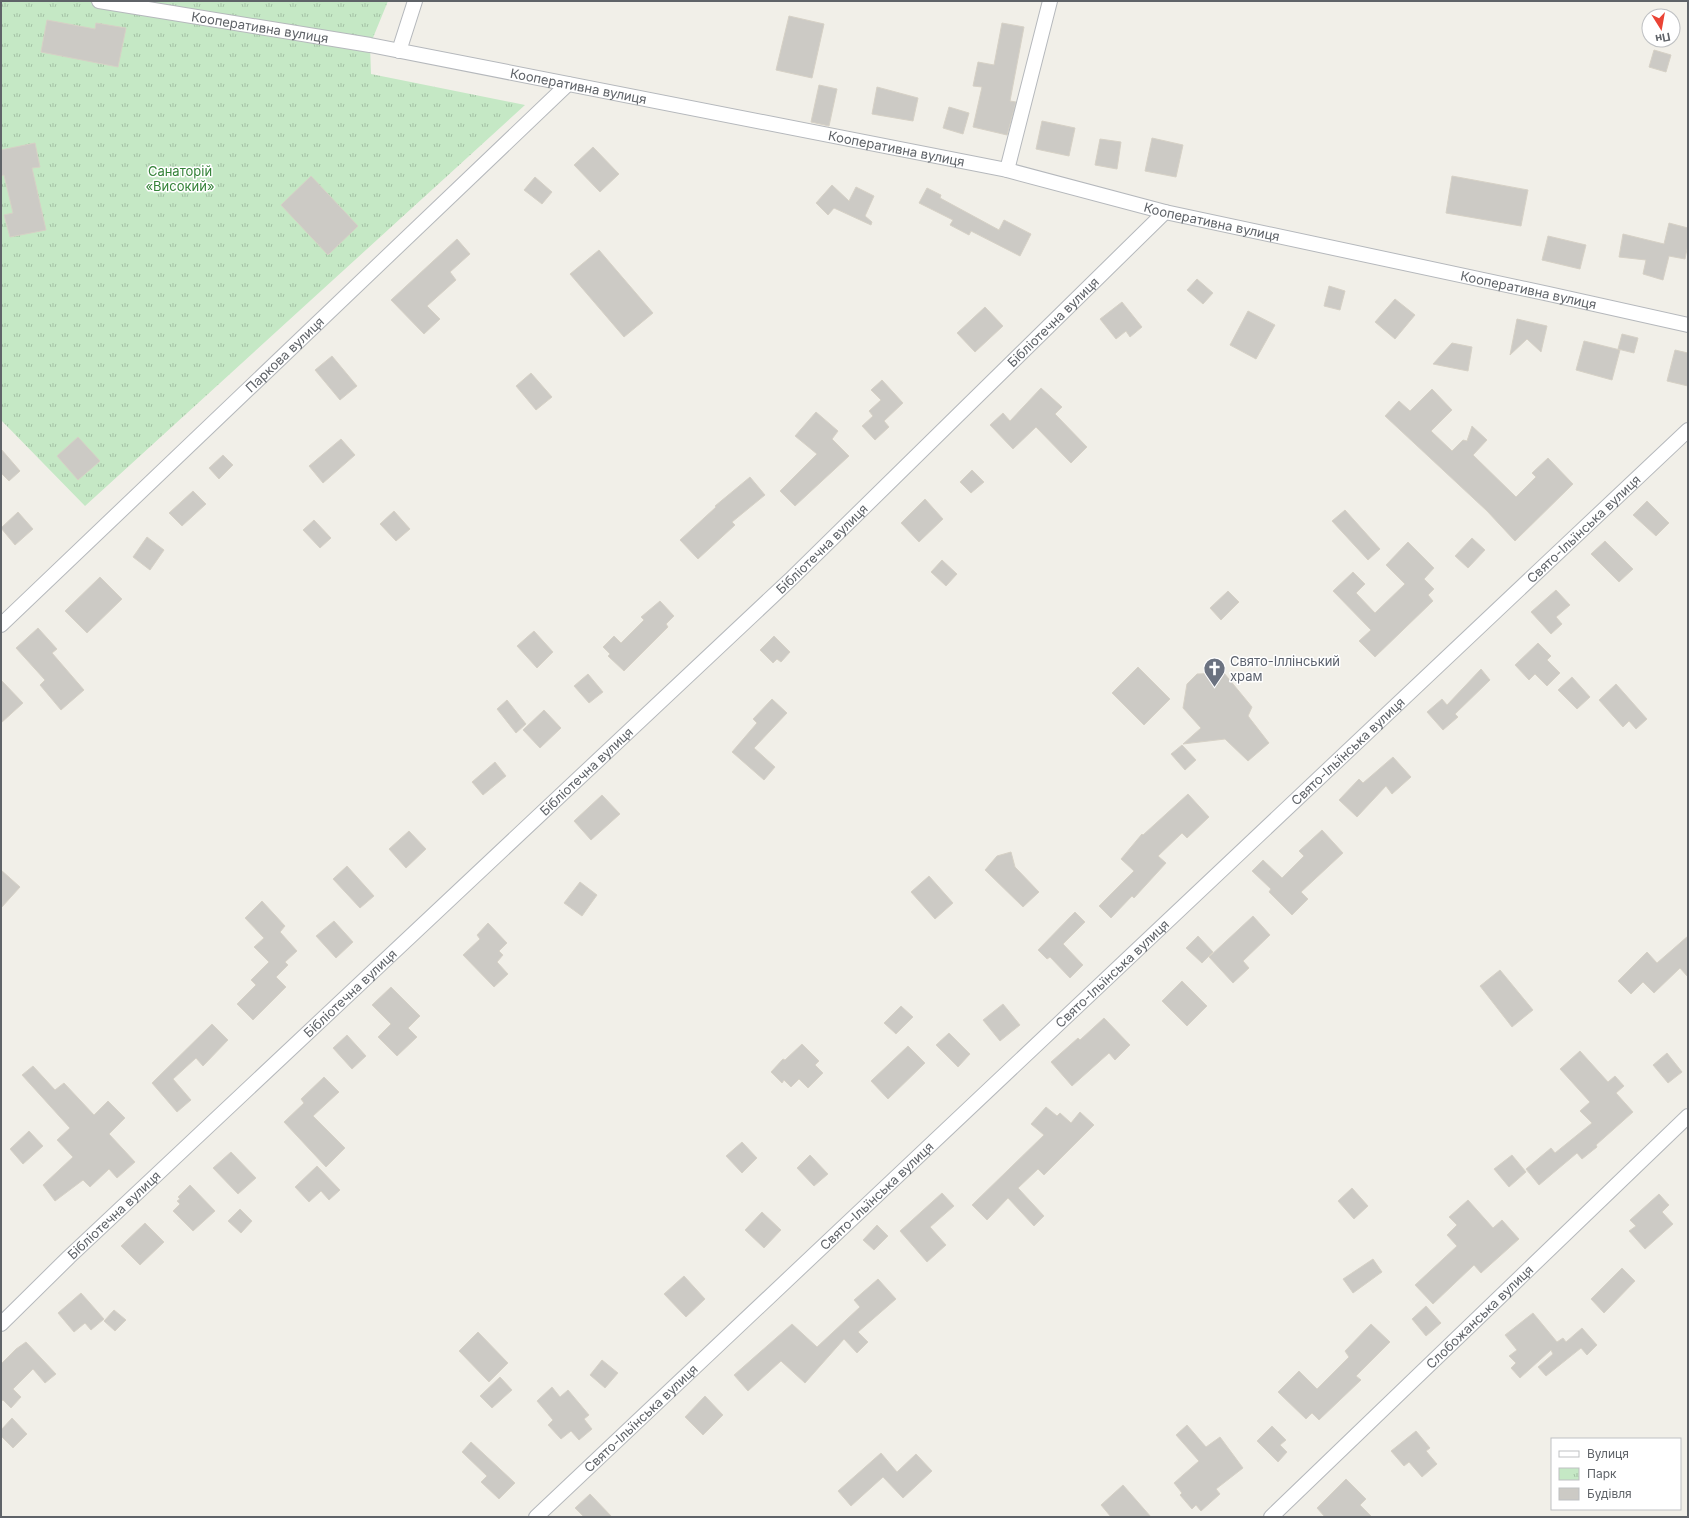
<svg xmlns="http://www.w3.org/2000/svg" width="1689" height="1518" font-family="Inter,sans-serif">
	<style>
		.park { fill: url(#park-tufts) }
		.building { fill: #cccac5; stroke: #d6d1c6 }
		.lines { fill: none; stroke-linecap: round; stroke-linejoin: round }
		.minor-casing { stroke: #b5b8bc; stroke-width: 16 }
		.minor { stroke: #fff; stroke-width: 14 }
		.labels { text-anchor: middle; stroke-width: 3; stroke-linejoin: round; paint-order: stroke }
		.street-label { font-size: 13px; fill: #5f6368; stroke: #fff }
		.park-label { font-size: 13px; fill: #348238; stroke: #fff }
		.worship-label { font-size: 13px; fill: #5b616d; stroke: #fff; text-anchor: start }
	</style>
	<defs>
		<pattern id="park-tufts" width="24" height="20" patternUnits="userSpaceOnUse"><rect width="24" height="20" fill="#c5e8c5"/><path d="M3 7l-1-3M5 7V3M7 7l1-3M15 17l-1-3M17 17v-4M19 17l1-3" fill="none" stroke="#a3c0a4"/></pattern>
	</defs>
	<rect width="100%" height="100%" fill="#f1efe8"/>
	<path class="park" d="M1,1H388L370,45L371,74L525,105L85,506L1,420Z"/>
	<path class="building" d="M789,16L824,24L812,78L776,70Z
		M47,20L95,29L96,23L126,28L118,67L41,52Z
		M1002,23L1024,27L1010,101L1016,102L1007,135L973,127L982,87L973,86L978,62L994,65Z
		M1654,50L1671,55L1666,72L1649,67Z
		M819,85L837,89L829,126L811,122Z
		M877,87L918,98L913,121L872,114Z
		M949,107L969,113L963,134L943,128Z
		M1042,121L1075,128L1069,156L1036,149Z
		M1152,138L1183,145L1176,177L1145,171Z
		M1100,139L1121,142L1117,169L1095,165Z
		M35,143L40,167L32,168L46,230L10,237L4,215L13,213L4,175L1,176V150Z
		M593,147L619,174L600,192L574,165Z
		M311,176L358,226L328,255L281,205Z
		M1452,176L1528,190L1521,226L1446,213Z
		M535,177L552,192L542,204L524,190Z
		M832,185L849,201L856,187L874,196L865,216L872,222L871,225L834,208L828,215L816,203Z
		M927,188L941,195L940,198L999,230L1004,220L1031,234L1020,256L971,231L969,235L950,225L953,220L919,203Z
		M1669,223L1688,228V244L1685,259L1669,256L1663,280L1643,274L1646,260L1619,257L1623,234L1664,244Z
		M1548,236L1586,245L1580,269L1542,260Z
		M457,239L470,254L450,272L456,280L427,306L440,319L424,334L391,300Z
		M599,250L653,313L624,337L570,274Z
		M1197,279L1213,293L1203,304L1187,290Z
		M1329,286L1345,291L1340,310L1324,306Z
		M1395,299L1415,315L1395,339L1375,322Z
		M1122,302L1142,327L1130,337L1126,331L1116,339L1100,319Z
		M985,307L1003,326L975,352L957,333Z
		M1248,311L1275,325L1256,359L1230,345Z
		M1517,319L1547,326L1541,352L1527,339L1510,355Z
		M1622,334L1638,338L1634,353L1618,349Z
		M1584,341L1620,350L1612,380L1576,370Z
		M1452,343L1472,347L1468,371L1433,364Z
		M1675,350L1688,353V386L1667,381Z
		M332,356L357,386L340,400L315,370Z
		M531,373L552,397L536,410L516,386Z
		M882,380L903,403L884,421L889,427L875,440L862,426L873,416L869,411L881,400L871,390Z
		M1041,388L1062,407L1055,414L1087,447L1071,463L1036,427L1013,449L990,425L1003,413L1010,421Z
		M1432,389L1452,410L1431,431L1452,451L1463,440L1467,441L1472,426L1487,440L1473,455L1516,497L1536,477L1532,473L1548,458L1573,484L1515,541L1487,511L1385,416L1399,401L1410,411Z
		M816,412L838,431L832,439L849,456L795,506L780,491L817,454L795,436Z
		M78,437L100,461L78,480L57,456Z
		M341,439L355,455L323,483L309,466Z
		M1,449L20,471L9,481L1,473Z
		M223,455L233,465L219,479L209,468Z
		M972,470L984,482L971,493L960,482Z
		M750,477L765,495L732,522L735,525L698,559L680,540L716,507L715,506Z
		M193,491L206,504L182,526L169,513Z
		M925,499L943,519L919,542L901,523Z
		M1647,501L1669,523L1656,536L1633,515Z
		M1345,510L1380,549L1368,560L1332,521Z
		M394,511L410,529L396,541L380,524Z
		M18,512L33,529L15,545L1,528Z
		M314,520L331,538L320,548L303,530Z
		M147,537L164,550L150,570L133,557Z
		M1472,538L1485,550L1468,568L1455,556Z
		M1605,541L1633,569L1619,582L1591,554Z
		M1408,542L1434,568L1424,579L1434,589L1428,595L1433,601L1375,657L1359,641L1371,630L1333,591L1353,572L1365,584L1356,593L1375,613L1405,584L1386,565Z
		M942,560L957,574L946,586L931,572Z
		M100,577L122,599L87,633L65,611Z
		M1556,590L1570,605L1556,617L1562,624L1551,634L1531,612Z
		M1228,591L1239,602L1221,620L1210,608Z
		M660,601L674,616L666,624L668,627L624,671L608,656L610,654L603,647L614,636L621,643L644,620L641,617Z
		M38,628L57,649L52,653L84,690L61,710L40,685L45,680L16,648Z
		M534,631L553,652L537,668L517,646Z
		M774,636L790,652L781,662L777,659L773,663L760,650Z
		M1538,643L1551,656L1547,660L1560,673L1547,686L1535,674L1529,680L1515,665Z
		M1138,667L1170,699L1144,725L1112,693Z
		M1481,669L1490,680L1455,714L1458,717L1443,730L1427,712L1442,699L1447,705Z
		M1224,673L1252,707L1248,716L1269,743L1248,761L1225,739L1183,744L1201,728L1183,708L1187,684L1197,674Z
		M588,674L603,692L589,703L574,686Z
		M1572,677L1590,697L1577,709L1558,690Z
		M1,680L23,703L1,723Z
		M1616,684L1647,719L1636,729L1629,721L1623,727L1599,700Z
		M772,699L787,713L754,748L775,767L764,780L732,752L757,723L753,719Z
		M507,700L526,724L516,733L497,709Z
		M544,710L561,728L540,748L523,730Z
		M1182,745L1196,760L1185,770L1171,754Z
		M1393,757L1411,777L1392,794L1386,786L1357,817L1339,800L1359,779L1363,783Z
		M495,762L506,776L483,795L472,782Z
		M1188,794L1209,817L1187,838L1182,833L1158,856L1166,863L1134,898L1132,896L1111,918L1099,906L1134,871L1121,859L1142,834L1143,835Z
		M602,795L620,814L591,840L574,821Z
		M1322,830L1343,853L1301,892L1308,899L1292,915L1269,892L1271,889L1252,871L1263,860L1282,878L1304,856L1299,851Z
		M409,831L426,849L406,868L389,849Z
		M1011,852L1015,867L1039,892L1023,907L985,870L997,856Z
		M347,866L374,896L360,908L333,879Z
		M1,870L20,887L1,908Z
		M929,876L953,903L935,919L911,892Z
		M580,882L597,895L582,916L564,903Z
		M262,901L285,926L280,932L297,951L285,962L288,965L276,977L286,987L253,1020L237,1004L256,985L251,980L269,962L254,947L264,938L245,918Z
		M1075,912L1085,922L1063,944L1083,965L1070,978L1050,957L1047,959L1038,950Z
		M1253,916L1270,935L1243,961L1249,968L1233,983L1209,957Z
		M334,921L353,942L336,958L316,936Z
		M488,923L507,943L499,951L503,955L497,962L508,974L494,987L463,955L480,939L477,935Z
		M1198,936L1213,952L1202,963L1186,948Z
		M1688,936V977L1680,968L1654,993L1643,982L1631,994L1618,981L1647,952L1657,963Z
		M1500,970L1533,1010L1512,1027L1480,986Z
		M1182,981L1207,1006L1187,1026L1162,1001Z
		M391,987L420,1016L408,1028L417,1037L397,1056L378,1037L391,1024L372,1005Z
		M1003,1004L1020,1025L1000,1041L983,1020Z
		M901,1006L913,1017L896,1034L884,1023Z
		M1104,1018L1130,1045L1115,1060L1109,1053L1072,1086L1051,1062L1078,1038L1080,1040Z
		M212,1024L228,1040L203,1066L196,1058L173,1079L191,1100L177,1112L152,1083Z
		M949,1033L970,1054L958,1067L936,1045Z
		M347,1035L366,1056L352,1069L333,1048Z
		M802,1044L819,1061L815,1065L823,1073L808,1088L799,1079L791,1087L784,1080L782,1083L771,1072L783,1059L785,1060Z
		M908,1046L925,1063L888,1099L871,1081Z
		M1580,1051L1608,1082L1615,1076L1624,1086L1616,1093L1633,1112L1596,1145L1597,1147L1582,1159L1577,1153L1539,1185L1526,1169L1551,1148L1555,1153L1592,1123L1580,1111L1590,1102L1560,1069Z
		M1667,1053L1682,1072L1668,1083L1653,1065Z
		M33,1066L55,1090L64,1083L94,1115L108,1101L125,1118L109,1134L135,1162L117,1178L109,1169L90,1187L83,1180L55,1201L43,1185L73,1157L57,1140L70,1128L22,1075Z
		M324,1077L339,1092L313,1116L345,1148L326,1167L284,1122L304,1103L301,1099Z
		M1046,1107L1057,1116L1060,1113L1071,1123L1080,1112L1094,1125L1044,1175L1038,1169L1018,1188L1044,1216L1034,1226L1008,1198L987,1220L972,1205L1044,1135L1031,1124Z
		M29,1131L43,1146L23,1164L10,1149Z
		M742,1142L757,1158L742,1173L726,1156Z
		M231,1152L256,1178L238,1194L213,1168Z
		M810,1155L828,1174L814,1186L797,1168Z
		M1512,1155L1526,1172L1509,1187L1494,1169Z
		M317,1166L340,1190L329,1200L321,1191L309,1202L295,1187Z
		M190,1185L215,1211L193,1231L173,1211L180,1204L177,1201L180,1199L178,1197Z
		M1352,1188L1368,1206L1354,1219L1338,1201Z
		M942,1193L954,1206L930,1227L946,1245L927,1262L900,1231Z
		M1659,1194L1669,1205L1662,1212L1673,1224L1645,1249L1629,1231L1636,1226L1630,1220Z
		M1468,1200L1493,1228L1502,1220L1519,1239L1481,1273L1474,1265L1433,1304L1415,1285L1457,1246L1447,1235L1457,1225L1449,1217Z
		M240,1209L252,1221L241,1233L228,1221Z
		M762,1212L781,1230L764,1248L745,1230Z
		M145,1223L164,1242L140,1265L121,1246Z
		M877,1225L888,1236L874,1250L863,1240Z
		M1373,1259L1382,1272L1353,1293L1343,1279Z
		M1622,1268L1635,1281L1604,1313L1591,1299Z
		M684,1276L705,1299L686,1317L664,1294Z
		M878,1279L896,1299L858,1332L868,1342L857,1353L844,1339L805,1383L781,1361L748,1391L734,1375L792,1324L817,1347L860,1307L854,1300Z
		M81,1293L104,1319L91,1330L85,1323L74,1332L58,1313Z
		M1426,1306L1441,1323L1426,1336L1412,1319Z
		M114,1310L126,1320L115,1331L104,1321Z
		M1533,1313L1557,1342L1563,1338L1566,1342L1582,1328L1597,1345L1587,1355L1581,1348L1546,1376L1538,1367L1553,1354L1551,1350L1520,1378L1511,1368L1516,1363L1509,1356L1517,1350L1505,1335Z
		M1371,1324L1390,1342L1356,1376L1361,1380L1319,1420L1312,1413L1306,1419L1278,1392L1299,1371L1317,1389L1349,1357L1345,1351Z
		M478,1332L508,1363L489,1382L459,1351Z
		M26,1342L56,1374L45,1383L33,1369L13,1389L21,1397L11,1408L3,1400L1,1401V1364L16,1349Z
		M602,1360L618,1373L605,1388L590,1375Z
		M500,1377L512,1390L492,1408L480,1396Z
		M552,1387L560,1397L568,1390L589,1415L584,1419L592,1429L579,1440L571,1431L561,1439L548,1425L553,1420L537,1401Z
		M705,1396L723,1415L703,1435L685,1417Z
		M12,1418L27,1434L13,1448L1,1436V1430Z
		M1187,1425L1206,1447L1220,1437L1243,1468L1216,1489L1220,1494L1201,1511L1196,1505L1192,1509L1180,1495L1182,1493L1174,1483L1199,1461L1176,1435Z
		M1272,1426L1286,1440L1280,1445L1287,1452L1278,1462L1257,1441Z
		M1416,1431L1430,1448L1426,1451L1437,1464L1422,1477L1409,1462L1404,1466L1391,1451Z
		M471,1442L515,1483L499,1499L481,1482L487,1476L462,1452Z
		M881,1453L897,1472L916,1454L932,1471L903,1498L883,1477L851,1506L838,1491Z
		M1346,1479L1366,1499L1360,1505L1372,1517H1325L1317,1508Z
		M1123,1485L1151,1517H1111L1101,1505Z
		M590,1494L612,1517H584L575,1508Z"/>
	<g class="lines">
		<defs>
			<g id="minor">
				<path id="s1" d="M99,1L370,45L1007,170L1165,212L1549,294L1688,325"/>
				<path d="M399,51L415,1"/>
				<path d="M1007,170L1050,1"/>
				<path id="s2" d="M1,625L568,84"/>
				<path id="s3" d="M1,1324L69,1257L792,578L1165,212"/>
				<path id="s4" d="M536,1517L1688,430"/>
				<path id="s5" d="M1271,1517L1688,1116"/>
			</g>
		</defs>
		<use href="#minor" class="minor-casing"/>
		<use href="#minor" class="minor"/>
	</g>
	<defs>
		<symbol id="church-pin" viewBox="-11 -11 22 30"><path d="M0 17L-7.5 6A9.5 9.5 0 1 1 7.5 6Z" fill="#6b7280" stroke="#fff"/><path d="M-1.2-6h2.4v3.5h3.3v2.4h-3.3V6h-2.4V-.1h-3.3v-2.4h3.3Z" fill="#fff"/></symbol>
	</defs>
	<g fill-rule="evenodd">
		<use href="#church-pin" x="1202" y="656" width="25" height="34"/>
	</g>
	<g class="labels">
		<g class="street-label">
			<text dy="5" stroke="none"><textPath href="#s1" startOffset="163">Кооперативна вулиця</textPath></text>
			<text dy="5" stroke="none"><textPath href="#s1" startOffset="487">Кооперативна вулиця</textPath></text>
			<text dy="5" stroke="none"><textPath href="#s1" startOffset="811">Кооперативна вулиця</textPath></text>
			<text dy="5" stroke="none"><textPath href="#s1" startOffset="1135">Кооперативна вулиця</textPath></text>
			<text dy="5" stroke="none"><textPath href="#s1" startOffset="1459">Кооперативна вулиця</textPath></text>
			<text dy="5" stroke="none"><textPath href="#s3" startOffset="1453">Бібліотечна вулиця</textPath></text>
			<text dy="5" stroke="none"><textPath href="#s2" startOffset="392">Паркова вулиця</textPath></text>
			<text dy="5" stroke="none"><textPath href="#s4" startOffset="1440">Свято-Ільїнська вулиця</textPath></text>
			<text dy="5" stroke="none"><textPath href="#s3" startOffset="1129">Бібліотечна вулиця</textPath></text>
			<text dy="5" stroke="none"><textPath href="#s4" startOffset="1116">Свято-Ільїнська вулиця</textPath></text>
			<text dy="5" stroke="none"><textPath href="#s3" startOffset="805">Бібліотечна вулиця</textPath></text>
			<text dy="5" stroke="none"><textPath href="#s4" startOffset="792">Свято-Ільїнська вулиця</textPath></text>
			<text dy="5" stroke="none"><textPath href="#s3" startOffset="481">Бібліотечна вулиця</textPath></text>
			<text dy="5" stroke="none"><textPath href="#s4" startOffset="468">Свято-Ільїнська вулиця</textPath></text>
			<text dy="5" stroke="none"><textPath href="#s3" startOffset="157">Бібліотечна вулиця</textPath></text>
			<text dy="5" stroke="none"><textPath href="#s5" startOffset="289">Слобожанська вулиця</textPath></text>
			<text dy="5" stroke="none"><textPath href="#s4" startOffset="144">Свято-Ільїнська вулиця</textPath></text>
		</g>
		<g class="park-label">
			<text x="180" y="176">Санаторій<tspan x="180" dy="15">«Високий»</tspan></text>
		</g>
		<g class="worship-label">
			<text x="1230" y="666">Свято-Іллінський<tspan x="1230" dy="15">храм</tspan></text>
		</g>
	</g>
	<rect width="1689" height="1518" fill="none" stroke="#5f6368" stroke-width="4"/>
	<rect x="1551" y="1438" width="130" height="72" fill="#ffffff" stroke="#bfc1c3"/>
	<rect x="1559" y="1451" width="20" height="6" fill="#ffffff" stroke="#bfc1c3"/>
	<text x="1587" y="1458" font-size="12" fill="#5f6368">Вулиця</text>
	<rect x="1559" y="1468" width="20" height="12" fill="url(#park-tufts)" stroke="#bfc1c3"/>
	<text x="1587" y="1478" font-size="12" fill="#5f6368">Парк</text>
	<rect x="1559" y="1488" width="20" height="12" fill="#cccac5" stroke="#bfc1c3"/>
	<text x="1587" y="1498" font-size="12" fill="#5f6368">Будівля</text>
	<g transform="translate(1661 28) rotate(169)"><circle r="19" fill="#ffffff" stroke="#bfc1c3"/>
	<path d="M0-3L7 15L0 10L-7 15Z" fill="#ea4335"/>
	<text y="-6" font-size="11" font-weight="bold" text-anchor="middle" fill="#5f6368">Пн</text>
	</g>
</svg>
